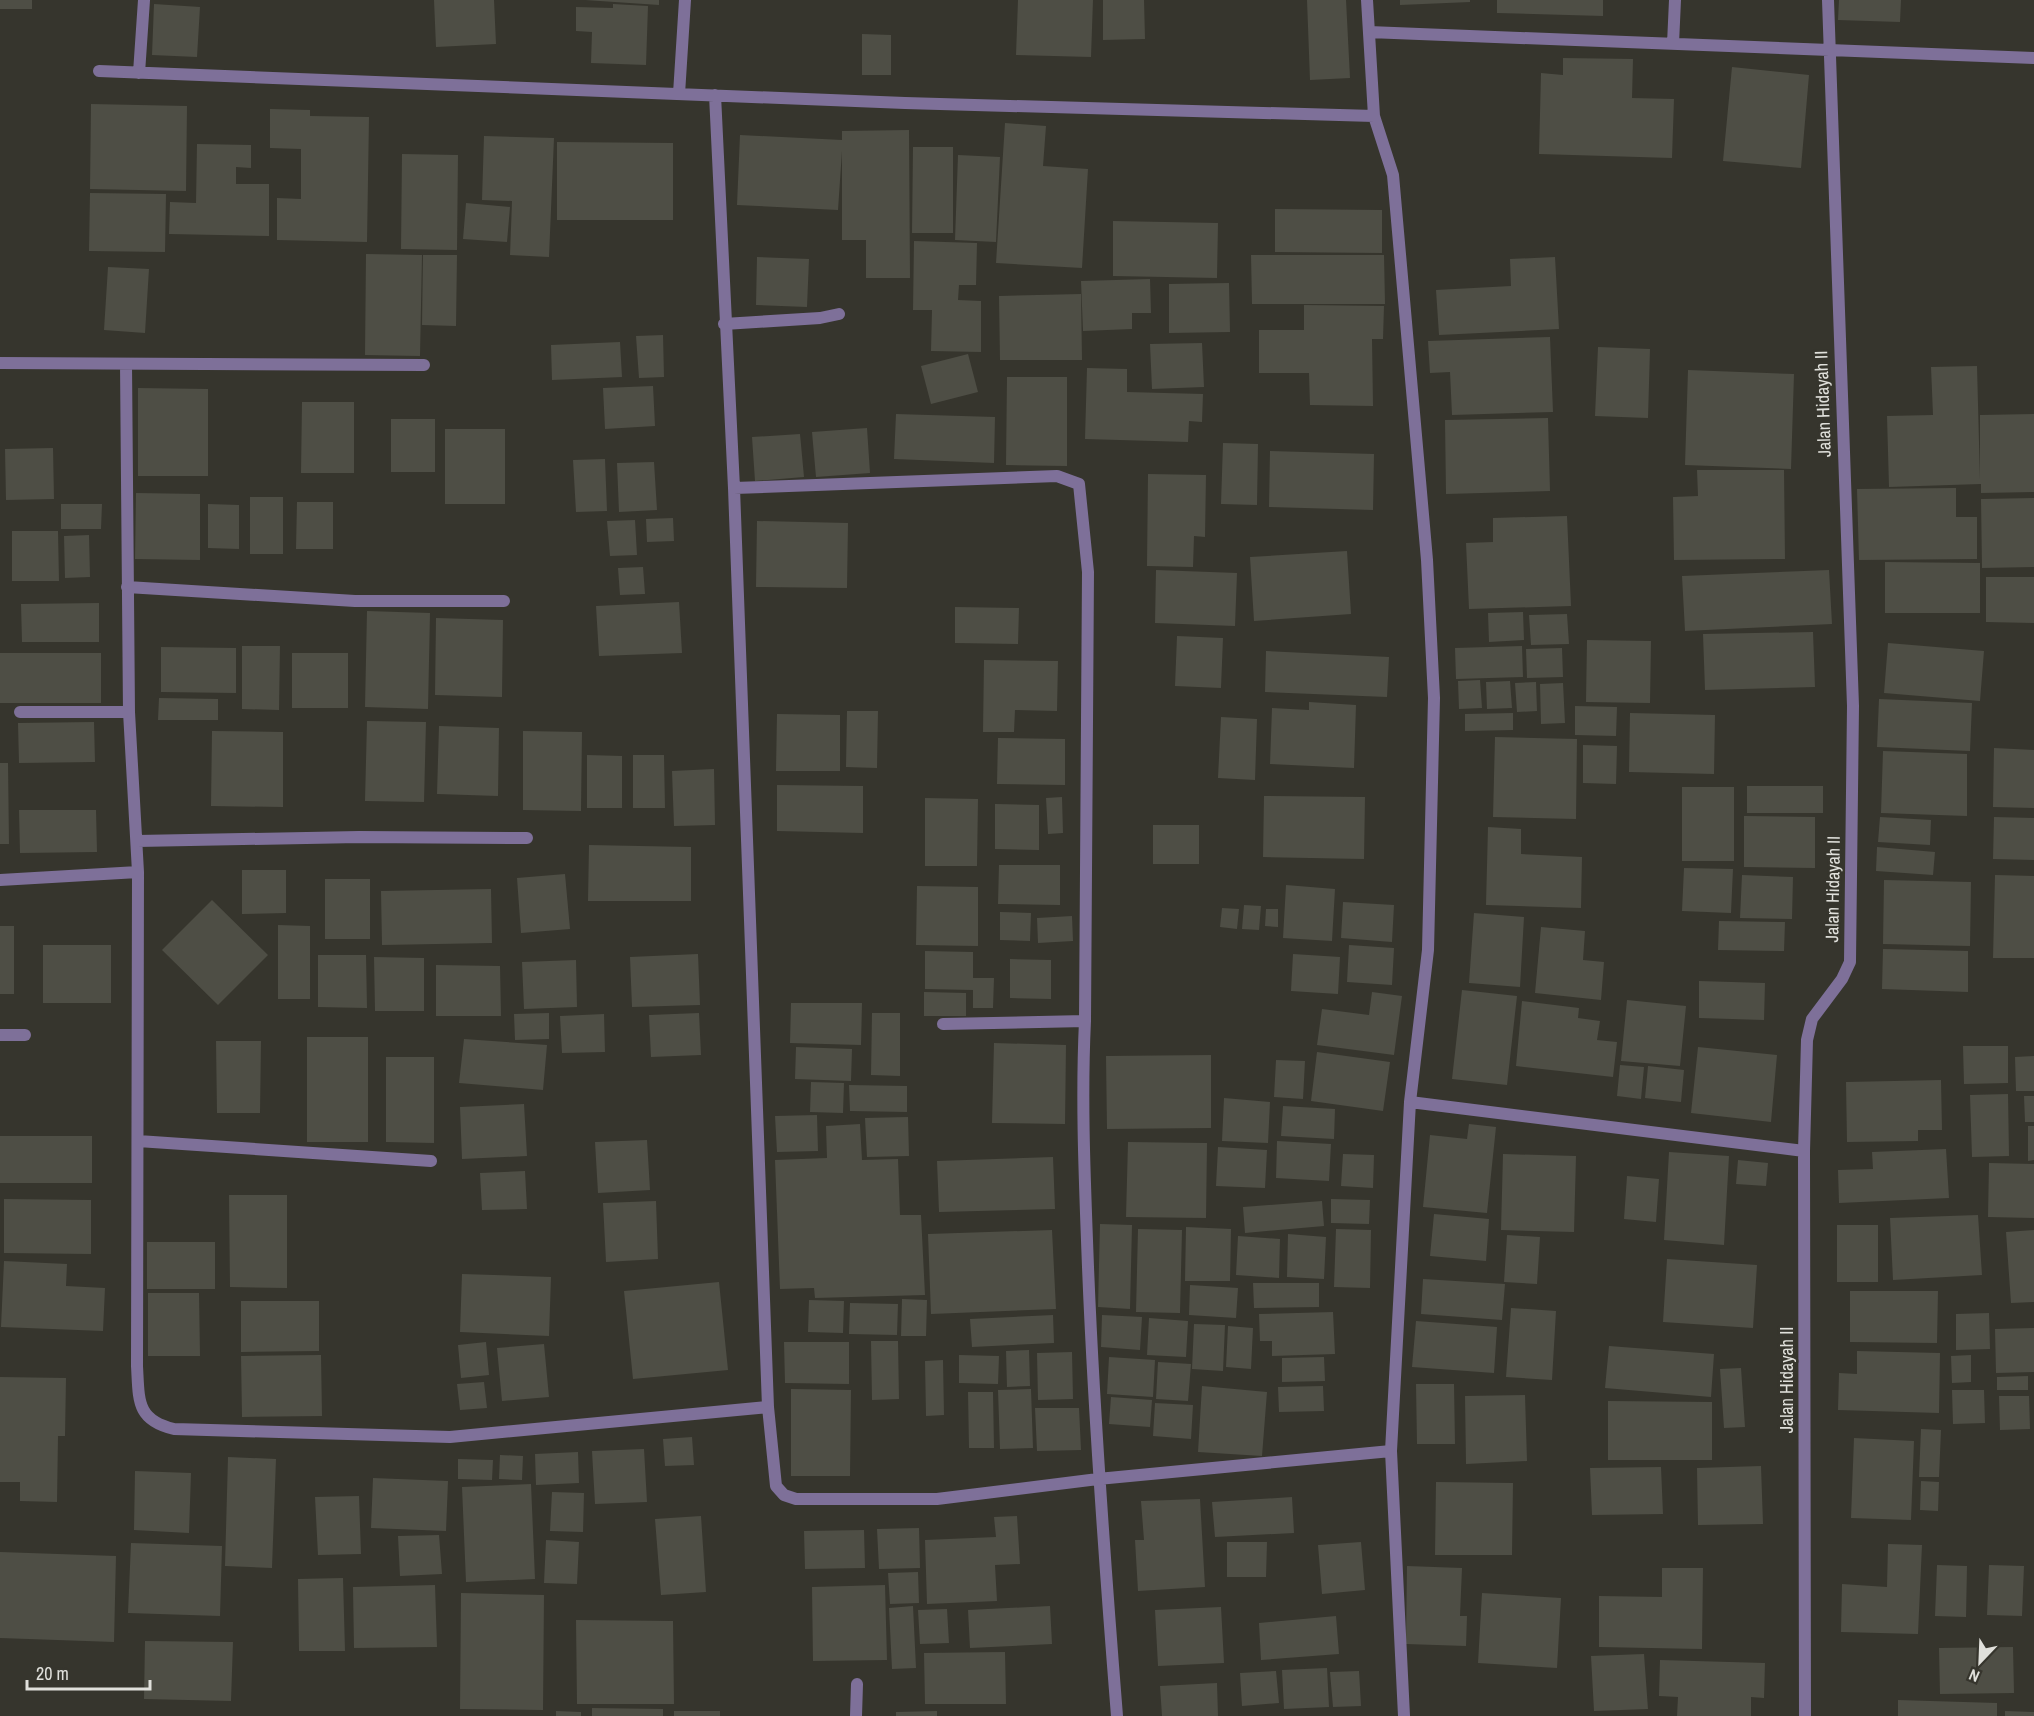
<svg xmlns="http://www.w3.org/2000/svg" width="2034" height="1716" font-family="'Archivo Narrow',sans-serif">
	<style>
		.building { fill: #4e4e45 }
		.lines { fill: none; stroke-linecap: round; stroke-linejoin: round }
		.service { stroke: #7e7099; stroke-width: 12 }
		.minor { stroke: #7e7099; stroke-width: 12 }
		.labels { text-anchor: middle; stroke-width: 5; stroke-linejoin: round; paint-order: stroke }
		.street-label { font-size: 18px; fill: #e0e0db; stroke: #36352d }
	</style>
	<rect width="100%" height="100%" fill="#36352d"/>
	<path class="building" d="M0,0H32V9H0Z
		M434,0H494L496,44L436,47Z
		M585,0H659V5Z
		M1018,0H1093L1091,57L1016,55Z
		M1103,0H1144L1145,39L1103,40Z
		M1307,0H1346L1350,78L1310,80Z
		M1400,0H1470V2L1400,5Z
		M1497,0H1603V16L1497,13Z
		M1839,0H1901L1900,22L1838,20Z
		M154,4L200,7L197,57L152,55Z
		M613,4L648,6L646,65L591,63L592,32L576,31V7L613,8Z
		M862,34L891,35V75H862Z
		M1563,58L1633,59L1632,98L1674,99L1672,158L1539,154L1541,73L1563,75Z
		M1732,67L1809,75L1801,168L1723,161Z
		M91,104L187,106L186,191L90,189Z
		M270,109L310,110V116L369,117L367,242L277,240V198L301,199V149L270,148Z
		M1005,123L1046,126L1043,166L1088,169L1082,268L996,263Z
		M909,130L910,278H866V240H842V151L838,210L737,205L740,135L842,140V131Z
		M484,136L554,138L549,257L510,255L512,201L482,200Z
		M557,142L673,143V220H557Z
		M197,144L251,145V168L236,167V184H269V236L169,234L170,202L196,203Z
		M913,147H953V233H912Z
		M402,154L458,155L457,250L401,249Z
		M958,155L1000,157L996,242L955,240Z
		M90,193L166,194L165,252L89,251Z
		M466,203L510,207L507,242L463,239Z
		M1275,209L1382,210V253L1275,252Z
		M1113,221L1218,223L1217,278L1113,276Z
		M914,241L977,243L976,285H959L958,300L981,301V352L931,351L932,310H913Z
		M366,254L422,255L420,356L365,355Z
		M423,255H457L456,326L422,325Z
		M1251,255H1384L1385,304H1252Z
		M757,257L809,259L807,307L756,305Z
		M1555,257L1559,329L1439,335L1436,290L1511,286L1510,259Z
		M108,267L149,269L145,333L104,330Z
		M1150,279L1151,313H1132V329L1083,331L1081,281Z
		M1229,283L1230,332L1169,333V284Z
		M1081,294L1082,360H1000L999,296Z
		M1304,305L1384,306L1383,339H1372L1373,406L1310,405L1309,373H1259V330H1304Z
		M663,335L664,377L639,378L636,336Z
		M1550,337L1553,412L1452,415L1450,372L1430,373L1428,341Z
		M620,342L622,377L552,380L551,345Z
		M1202,343L1204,387L1152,389L1150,344Z
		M1598,347L1650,349L1648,418L1595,416Z
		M968,354L978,392L931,404L921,366Z
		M1977,366L1980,480V415L2034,414V492L1981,493V484L1889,487L1887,416L1933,415L1931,367Z
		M1087,368L1127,369V392L1203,394L1202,422L1189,421L1188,442L1085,439Z
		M1688,370L1794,374L1791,469L1685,465Z
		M1007,377H1067V466L1006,465Z
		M653,386L655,426L605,429L603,388Z
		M138,388L208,389V476H138Z
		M302,402H354V473H301Z
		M896,414L995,417L994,463L894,459Z
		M1548,418L1550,491L1446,494L1445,420Z
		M391,419H435V472H391Z
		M867,428L870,473L816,477L812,432Z
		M445,429H505V504H445Z
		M800,434L804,477L755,481L752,437Z
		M1223,443L1258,444L1257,505L1221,504Z
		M53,448L54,499L6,500L5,449Z
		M1270,451L1374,454L1373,510L1269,507Z
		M605,459L607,511L576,512L573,460Z
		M654,462L657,510L619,512L617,463Z
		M1697,470H1784L1785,559L1674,560L1673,497L1698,496Z
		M1148,474L1206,475L1205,537L1194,536L1193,567L1147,566Z
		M1956,488V517H1977V559L1859,560L1857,489Z
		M136,493L200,494V560L135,559Z
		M250,497H283V554H250Z
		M2034,498V567L1982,568L1981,499Z
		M297,502H333V549H296Z
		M61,504H102L101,529H61Z
		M208,504L239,505V549L208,548Z
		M1567,516L1571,606L1469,609L1466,543L1493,542V518Z
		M673,518L674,541L647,542L646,519Z
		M635,520L637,555L610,556L607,521Z
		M757,521L848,523L847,588L756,587Z
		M12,531H58L59,581H12Z
		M89,535L90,577L65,578L64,536Z
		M1347,551L1351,614L1254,621L1250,557Z
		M1885,562L1980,563V613H1885Z
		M643,567L645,594L620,595L618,568Z
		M1156,570L1237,573L1235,626L1155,623Z
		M1829,570L1832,624L1685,631L1682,576Z
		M1986,577H2034V623L1986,622Z
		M679,602L682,653L599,656L596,606Z
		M99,603V642H22L21,604Z
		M955,607L1019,608L1018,644L955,643Z
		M367,611L430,613L428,709L365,707Z
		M1523,612L1524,640L1489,642L1488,613Z
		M1567,614L1569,644L1531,645L1529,615Z
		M436,618L503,620L502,697L435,695Z
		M1813,632L1815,687L1705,690L1703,634Z
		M1177,636L1223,638L1221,688L1175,686Z
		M1587,640L1651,641L1650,703L1586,702Z
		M1888,643L1984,651L1980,701L1884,693Z
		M242,646H280L279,710L242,709Z
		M1522,646L1523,677L1456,679L1455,648Z
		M161,647L236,648V693L161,692Z
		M1562,648L1563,677L1527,678L1526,649Z
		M1266,651L1389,657L1387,697L1265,692Z
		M0,653H101V703H0Z
		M292,653H348V708H292Z
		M984,660L1058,661L1057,711L1015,710L1014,732H983Z
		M1480,680L1482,708L1459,709L1458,681Z
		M1510,681L1512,708L1487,709L1486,682Z
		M1536,682L1537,711L1517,712L1515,683Z
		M1563,683L1565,723L1541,724L1540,684Z
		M159,698L218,699V720H158Z
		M1879,699L1972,703L1970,751L1877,747Z
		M1309,702L1356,705L1354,768L1270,764L1272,708L1309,710Z
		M1575,706L1617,707L1616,736L1575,735Z
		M847,711H878L877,768L846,767Z
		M1513,713V730L1465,731V714Z
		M1630,713L1715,715L1714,774L1629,772Z
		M777,714L840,715V771H776Z
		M1221,717L1257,719L1255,780L1218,778Z
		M367,721L426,722L424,802L365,801Z
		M94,722L95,762L19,763L18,723Z
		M439,726L499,728L498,796L437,794Z
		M212,731L283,732V807L211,806Z
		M523,731L582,732L581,811L523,810Z
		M1495,737L1577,739L1576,819L1493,817Z
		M998,738L1065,739V785L997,784Z
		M1583,745L1617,746L1616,784L1583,783Z
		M1994,748L2034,750V808L1993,807Z
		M1883,751L1967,754V816L1881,813Z
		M587,755L622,756V808H587Z
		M633,755H664L665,808H633Z
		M0,763H8L9,844H0Z
		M714,769L715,825L674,826L672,771Z
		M777,785L863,786V833L777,831Z
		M1747,786H1823V813H1747Z
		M1682,787H1734V861H1682Z
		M1264,796L1365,797L1364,859L1263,857Z
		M1062,797L1063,833L1048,834L1046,798Z
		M925,798L978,799L977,866H925Z
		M995,804L1039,805V850L995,849Z
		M19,810H96L97,852L20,853Z
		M1744,816L1815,817V868L1744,867Z
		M1880,817L1931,820L1930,845L1878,842Z
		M1994,817L2034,818V860L1993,859Z
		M1153,825H1199V864H1153Z
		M1488,827L1521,829V854L1582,857L1581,908L1486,905Z
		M589,845L691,847V901H588Z
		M1877,847L1935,852L1933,875L1876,871Z
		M999,865H1060V905L998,904Z
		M1684,868L1733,869L1731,913L1682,911Z
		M242,870H286V913L242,914Z
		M565,874L570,929L521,933L517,878Z
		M1742,875L1793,877L1792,919L1740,918Z
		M1995,875L2034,876V958H1993Z
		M325,879H370V939H325Z
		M1884,880L1971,882L1970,946L1883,944Z
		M1286,885L1335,889L1332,941L1283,938Z
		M917,886L978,887V946L916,945Z
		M491,889L492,943L382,945L381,891Z
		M212,900L268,955L218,1005L162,950Z
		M1343,902L1394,905L1392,942L1341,938Z
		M1244,905L1261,906L1259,930L1242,929Z
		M1222,908L1239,909L1237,929L1220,927Z
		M1266,909H1278V927L1265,926Z
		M1000,912L1031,913L1030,941L1000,940Z
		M1474,913L1524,917L1520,987L1469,983Z
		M1072,916L1073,941L1038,943L1037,918Z
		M1719,921L1785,922L1784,951L1718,950Z
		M278,925L310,926V999H278Z
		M0,926H14V994H0Z
		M1541,927L1585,931L1583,960L1604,962L1601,1000L1535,993Z
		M43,945H111V1003H43Z
		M1349,945L1394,948L1392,985L1347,982Z
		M1883,949L1968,951V992L1882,989Z
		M925,951L973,952V978H994L993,1008H973V990L925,989Z
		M698,954L700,1005L632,1007L630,957Z
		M1293,954L1340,957L1338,994L1291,991Z
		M318,955H366L367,1008L318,1007Z
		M374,957L424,958V1011H375Z
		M1010,959L1051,960V999L1010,998Z
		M576,960L577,1007L524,1009L522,962Z
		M436,965L500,966L501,1016H436Z
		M1699,981L1765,983L1764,1020L1699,1018Z
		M1462,990L1517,996L1507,1085L1452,1079Z
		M924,992L966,993V1016H924Z
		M1372,992L1402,996L1394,1055L1317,1045L1322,1009L1369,1015Z
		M1627,1000L1686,1006L1680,1066L1621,1061Z
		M1522,1001L1579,1008L1578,1018L1600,1021L1597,1040L1617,1042L1613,1077L1516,1066Z
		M791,1003H862L861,1045L790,1043Z
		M549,1013V1039L515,1040L514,1014Z
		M699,1013L701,1055L651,1057L649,1015Z
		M872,1013H900V1076L871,1075Z
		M604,1014L605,1052L562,1053L560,1016Z
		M307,1037H368V1142H307Z
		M464,1039L547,1045L543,1090L459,1083Z
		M216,1041H261L260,1113H217Z
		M994,1043L1066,1045L1065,1124L992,1123Z
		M1963,1046H2008V1083L1964,1084Z
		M796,1047L852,1049L851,1081L795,1079Z
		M1698,1047L1777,1055L1771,1122L1691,1113Z
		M1317,1052L1390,1062L1383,1111L1311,1101Z
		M1211,1055V1128L1107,1129L1106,1056Z
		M2034,1056V1091H2016L2015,1057Z
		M386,1057H434V1143L386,1142Z
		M1276,1060L1305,1061L1303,1099L1274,1097Z
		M1620,1065L1644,1067L1641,1099L1617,1096Z
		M1648,1066L1684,1070L1681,1102L1645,1098Z
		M1941,1080L1942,1130H1918V1141L1847,1142L1846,1082Z
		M811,1082L844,1083L843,1113L810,1112Z
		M849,1085L907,1086V1112L850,1111Z
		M2008,1094L2009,1156L1972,1157L1970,1095Z
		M2024,1096H2034V1122H2025Z
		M1224,1098L1270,1102L1268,1143L1222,1141Z
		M524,1104L527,1156L462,1159L460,1107Z
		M1283,1106L1335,1109L1334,1139L1281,1136Z
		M817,1115L818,1151L777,1152L775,1116Z
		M908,1117L909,1156L867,1157L865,1118Z
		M860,1124L862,1160L898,1159L900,1215H921L925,1295L815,1298L814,1288L780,1289L775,1160L827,1158L826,1126Z
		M1469,1124L1496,1127L1487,1213L1423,1207L1430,1135L1467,1139Z
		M2028,1126H2034V1160L2028,1161Z
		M0,1136H92V1183H0Z
		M647,1140L650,1190L598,1193L595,1142Z
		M1277,1141L1331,1144L1329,1181L1276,1178Z
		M1128,1142L1207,1143L1206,1218L1126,1217Z
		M1218,1147L1267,1150L1265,1188L1216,1186Z
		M1946,1149L1949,1198L1839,1203L1838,1170L1873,1169L1872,1152Z
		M1669,1152L1729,1156L1724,1245L1664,1240Z
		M1343,1154L1374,1155L1373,1188L1341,1186Z
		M1503,1154L1576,1156L1574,1232L1501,1230Z
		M1053,1157L1055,1209L939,1212L937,1161Z
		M1738,1160L1768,1163L1766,1186L1736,1184Z
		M1989,1163L2034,1164V1218L1988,1217Z
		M525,1171L527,1209L482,1210L480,1173Z
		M1627,1176L1659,1179L1656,1222L1624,1219Z
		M229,1195H287V1288L230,1287Z
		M4,1199L91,1200V1254L4,1253Z
		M1331,1199L1370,1200L1369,1224L1331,1223Z
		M656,1201L658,1259L606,1262L603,1203Z
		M1322,1201L1324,1226L1245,1233L1243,1207Z
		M1434,1214L1489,1219L1486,1261L1430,1256Z
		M1978,1215L1982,1275L1893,1280L1890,1218Z
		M1100,1224L1132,1225L1130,1309L1098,1307Z
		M1837,1225H1878V1282H1837Z
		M1186,1227L1231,1229L1230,1281H1185Z
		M1138,1229L1182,1230L1180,1313L1136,1312Z
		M1336,1229L1371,1230L1370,1288L1334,1287Z
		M1052,1230L1056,1309L931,1314L928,1234Z
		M2034,1230V1302L2011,1303L2006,1232Z
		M1288,1234L1326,1237L1324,1279L1287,1277Z
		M1507,1235L1540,1237L1537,1284L1504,1282Z
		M1238,1236L1280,1239L1279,1278L1236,1275Z
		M147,1242H215V1289H147Z
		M1667,1259L1757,1265L1753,1328L1663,1322Z
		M4,1261L67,1264L66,1286L105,1288L103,1331L1,1327Z
		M462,1274L551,1277L549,1336L460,1332Z
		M1423,1279L1505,1284L1502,1320L1421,1314Z
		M719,1282L728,1370L633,1379L624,1291Z
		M1253,1283H1319V1307L1254,1308Z
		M1190,1285L1238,1288L1236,1318L1189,1315Z
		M1850,1291H1938L1937,1343L1850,1342Z
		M148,1293H199L200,1356H148Z
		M902,1299L927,1300L926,1336H901Z
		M809,1300L844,1301L843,1333L808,1332Z
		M241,1301H319V1351L241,1352Z
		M850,1303L898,1304L897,1335L849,1334Z
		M1511,1308L1556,1311L1552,1380L1506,1377Z
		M1333,1312L1335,1354L1272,1356V1341H1260L1259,1314Z
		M1989,1313L1990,1349L1956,1350V1314Z
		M1053,1315L1054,1343L972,1347L970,1319Z
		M1102,1315L1142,1317L1140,1350L1101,1347Z
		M1149,1318L1188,1321L1186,1357L1147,1355Z
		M1416,1321L1497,1327L1494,1373L1412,1367Z
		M1194,1324L1225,1325L1223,1371L1192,1369Z
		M1228,1326L1253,1328L1251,1369L1226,1367Z
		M2034,1328V1372L1996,1373L1995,1329Z
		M871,1341H898L899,1399L872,1400Z
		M486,1342L489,1375L461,1378L458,1345Z
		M784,1342H849V1384L785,1383Z
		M544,1344L549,1397L502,1401L497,1348Z
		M1609,1346L1714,1354L1711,1397L1605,1388Z
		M1029,1350L1030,1386L1007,1387L1006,1351Z
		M1857,1351L1940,1353L1939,1413L1838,1410L1839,1373L1857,1374Z
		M1072,1352L1073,1399L1038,1400L1037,1353Z
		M321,1355L322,1416L242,1417L241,1356Z
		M959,1355L999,1356L998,1384L959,1383Z
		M1971,1355V1382L1952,1383L1951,1356Z
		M1109,1357L1155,1360L1153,1397L1107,1394Z
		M1324,1357L1325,1381L1282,1382V1358Z
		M943,1360L944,1415L926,1416L925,1361Z
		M1158,1362L1191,1364L1188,1401L1156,1399Z
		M1741,1368L1745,1427L1724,1428L1720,1369Z
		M2028,1376V1390H1997V1377Z
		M0,1377L66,1378L65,1436H58L57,1502L20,1501V1482H0Z
		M484,1382L487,1408L460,1410L457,1384Z
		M1416,1384H1454L1455,1444H1417Z
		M1202,1386L1267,1392L1262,1456L1198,1452Z
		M1323,1386L1324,1411L1279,1412L1278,1387Z
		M791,1389L851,1390L850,1476H791Z
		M1031,1389L1033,1448L1000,1449L998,1390Z
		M1952,1390H1984L1985,1423L1953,1424Z
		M968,1392H993L994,1448H969Z
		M1525,1395L1527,1461L1466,1464L1465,1396Z
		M1999,1396H2029L2030,1429L2000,1430Z
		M1111,1397L1152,1400L1150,1427L1109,1424Z
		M1608,1401L1712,1402V1460H1608Z
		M1155,1403L1193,1405L1191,1439L1153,1436Z
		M1035,1408H1079L1081,1450L1037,1451Z
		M1921,1429L1941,1430L1939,1477H1919Z
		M692,1437L694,1465L665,1466L663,1439Z
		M1854,1438L1914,1441L1911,1520L1851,1518Z
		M644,1449L647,1502L595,1504L592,1451Z
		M578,1452L579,1483L536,1485L535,1454Z
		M500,1455L523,1456L522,1480L499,1479Z
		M228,1457L276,1459L272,1568L225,1566Z
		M458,1459L493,1460L492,1480L458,1479Z
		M1761,1466L1763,1524L1698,1525L1697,1468Z
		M1661,1467L1663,1514L1592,1515L1590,1468Z
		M135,1471L191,1473L189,1533L134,1530Z
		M373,1478L448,1481L446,1531L371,1528Z
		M1921,1481L1939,1482L1938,1511L1920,1510Z
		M1436,1482L1513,1483L1512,1555H1435Z
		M531,1484L535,1579L466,1582L462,1487Z
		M552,1492L584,1493L583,1532L550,1531Z
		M359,1496L361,1554L318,1555L315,1497Z
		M1292,1497L1294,1533L1215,1537L1212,1502Z
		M1200,1499L1205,1587L1138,1591L1135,1540H1144L1141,1501Z
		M701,1516L706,1592L661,1595L655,1519Z
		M1017,1516L1020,1564L995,1565L997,1601L927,1604L925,1540L996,1537L994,1517Z
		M919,1528L920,1568L879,1569L877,1529Z
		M864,1530L865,1568L805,1569L804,1531Z
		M439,1535L442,1574L400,1576L398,1536Z
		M546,1540L579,1542L577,1584L544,1583Z
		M1227,1542H1267L1266,1577H1227Z
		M1361,1542L1365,1590L1322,1594L1318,1545Z
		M131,1543L222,1546L220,1616L128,1613Z
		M1888,1544L1922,1545L1918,1634L1841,1632L1842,1584L1887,1587Z
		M0,1552L116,1556L114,1642L0,1638Z
		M1937,1565L1967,1566L1966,1617L1935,1616Z
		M1989,1565L2024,1566L2022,1616L1987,1615Z
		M1407,1566L1462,1568L1460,1616H1467L1466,1646L1406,1644Z
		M1662,1568H1703L1702,1649L1599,1647V1596L1662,1597Z
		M918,1572L919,1603L890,1604L888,1573Z
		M343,1578L345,1651H299L298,1579Z
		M435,1585L437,1647L354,1648L353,1587Z
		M885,1585L887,1660L813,1661L812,1587Z
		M461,1593L544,1595L543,1710L460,1709Z
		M1482,1593L1561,1598L1557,1668L1478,1663Z
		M913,1606L916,1668L892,1669L889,1608Z
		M1050,1606L1052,1644L970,1648L968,1610Z
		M1221,1607L1224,1663L1158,1666L1155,1610Z
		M947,1609L949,1643L920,1644L918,1610Z
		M1336,1616L1339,1654L1261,1660L1259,1623Z
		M576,1620L673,1621L674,1704H577Z
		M145,1641L233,1642L231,1701L144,1699Z
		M2013,1647L2014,1693L1940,1694L1939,1648Z
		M1005,1652L1006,1704H925L924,1653Z
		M1644,1654L1648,1709L1594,1711L1591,1656Z
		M1660,1660L1765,1663L1764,1698L1751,1697V1716H1677L1678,1697L1659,1696Z
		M1327,1668L1329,1707L1284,1709L1282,1670Z
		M1276,1671L1279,1703L1242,1706L1240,1673Z
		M1359,1671L1361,1706L1333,1707L1330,1672Z
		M1217,1683L1218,1716H1162L1160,1686Z
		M1898,1700L1997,1703V1716H1898Z
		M592,1708L663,1709V1716H592Z
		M556,1711L581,1712V1716H556Z
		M674,1711H720V1716H674Z
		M937,1711V1716H896V1712Z
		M2005,1711L2034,1712V1716H2005Z"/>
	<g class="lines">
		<path class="service" d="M0,1035H25"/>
		<path class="minor" d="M1367,0L1374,116L1393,175L1427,560L1434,698L1428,950L1410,1102L1391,1451L1404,1716
			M1369,32L2034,58
			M1673,44L1675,0
			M99,71L905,103L1374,116
			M139,73L144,0
			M679,94L685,0
			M715,95L734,488L768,1407
			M724,324L820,318L839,314
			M0,363L424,365
			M126,364L129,712L138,872L137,1366C139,1400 136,1420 174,1429L450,1437L768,1407L776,1486L784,1495L796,1499H937L1098,1479L1391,1451
			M734,488L1057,476L1079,484L1088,572L1085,1021
			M127,587L355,601H504
			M20,712H129
			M137,841L359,837L527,838
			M0,880L138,872
			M943,1024L1085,1021C1081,1103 1085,1185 1088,1267C1094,1417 1105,1566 1117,1716
			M1410,1102L1804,1151
			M138,1141L431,1161
			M856,1716L857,1684
			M1805,1716L1804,1151L1807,1040L1812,1019L1842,979L1850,962L1853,706L1828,0"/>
	</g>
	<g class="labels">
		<g class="street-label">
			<text transform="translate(1823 404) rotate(-92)" y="6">Jalan Hidayah II</text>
			<text transform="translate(1833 889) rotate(-89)" y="6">Jalan Hidayah II</text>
			<text transform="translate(1787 1380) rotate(-90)" y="6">Jalan Hidayah II</text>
		</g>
	</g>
	<g transform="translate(1980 1662) rotate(203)" stroke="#36352d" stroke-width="4.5" paint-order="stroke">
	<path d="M0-4.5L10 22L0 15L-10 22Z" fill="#e0e0db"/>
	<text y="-9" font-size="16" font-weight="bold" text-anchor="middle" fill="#e0e0db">N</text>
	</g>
	<path d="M27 1680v9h123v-9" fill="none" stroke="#e0e0db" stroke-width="3"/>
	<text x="36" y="1680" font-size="18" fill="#e0e0db" stroke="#36352d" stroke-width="4.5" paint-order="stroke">20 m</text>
</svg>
